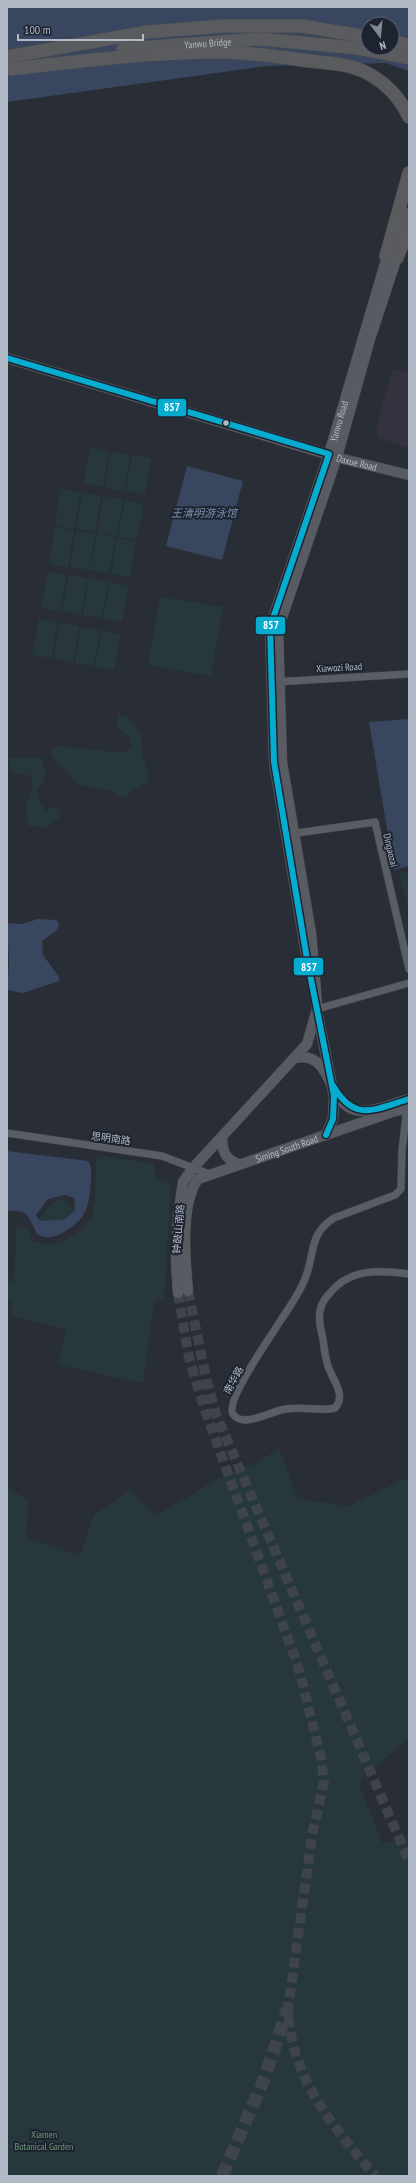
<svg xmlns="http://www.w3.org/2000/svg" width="416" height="2183" font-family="'PT Sans Narrow','Noto Sans SC',sans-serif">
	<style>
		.medical { fill: #34323f }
		.green { fill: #27383c }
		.water { fill: #38475f; fill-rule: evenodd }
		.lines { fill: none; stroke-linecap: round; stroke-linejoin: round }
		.secondary-tunnel { stroke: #3e434c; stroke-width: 10; stroke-dasharray: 10 5; stroke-linecap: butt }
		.highway-tunnel { stroke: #3e434c; stroke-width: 13; stroke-dasharray: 13 6; stroke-linecap: butt }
		.street-casing { stroke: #45494f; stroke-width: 8 }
		.secondary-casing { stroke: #45494f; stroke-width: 11 }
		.highway-casing { stroke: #464a51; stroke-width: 14 }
		.street { stroke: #595d64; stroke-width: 7 }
		.secondary { stroke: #585b62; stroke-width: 10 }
		.highway { stroke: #595b5e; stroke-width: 13 }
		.bus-1-casing { stroke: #1d2430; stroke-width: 9 }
		.bus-1 { stroke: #06acd0; stroke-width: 6 }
		.bus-dot { fill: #b3bac7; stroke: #1d2430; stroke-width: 1.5 }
		.labels { text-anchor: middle; stroke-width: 4; stroke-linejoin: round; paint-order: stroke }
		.street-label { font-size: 10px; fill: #b3bac7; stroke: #1d2430 }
		.park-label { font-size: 10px; fill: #6c9677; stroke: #1d2430 }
		.water-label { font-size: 11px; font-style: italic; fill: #7c8fad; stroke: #1d2430 }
		.line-badge { stroke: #1d2430; stroke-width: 1.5 }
		.badge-label { font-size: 11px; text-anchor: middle; font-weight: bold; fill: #fff }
	</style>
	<rect width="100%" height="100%" fill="#292e36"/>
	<path class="medical" d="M393,369L409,372V448L379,438L377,432L378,420Z"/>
	<path class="green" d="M90,447L109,451L103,487L84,483Z
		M111,451L130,455L124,491L105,488Z
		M132,455L151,458L145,494L126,491Z
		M61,489L80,493L74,529L55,526Z
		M82,493L101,496L95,532L76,529Z
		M104,496L123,500L117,536L97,533Z
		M125,500L144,504L137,540L118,537Z
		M55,527L74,530L68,567L49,563Z
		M76,531L95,534L89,570L70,567Z
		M97,534L116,537L109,574L90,570Z
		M117,538L136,541L130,577L111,574Z
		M48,571L67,575L60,611L41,608Z
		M69,575L88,578L81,614L62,611Z
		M89,578L108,582L102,618L83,615Z
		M110,582L129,586L122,622L103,619Z
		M160,597L223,607L211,676L148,665Z
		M39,619L58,622L51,658L32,655Z
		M60,623L79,626L73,662L54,659Z
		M81,627L100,630L94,666L75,663Z
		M102,631L121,634L114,670L95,667Z
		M117,713L128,717L141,734L142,756L149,774L148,782L133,789L125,798L113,792L78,784L52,756V752L56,746L124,753L132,747L129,736L117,728Z
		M18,757L41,758C47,774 48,777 37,790L40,803L46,811L52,807L61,811L58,819L47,828L28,826L26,806L32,791V776L10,772L9,759Z
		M409,871V902H407L399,874Z
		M97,1155L154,1164L155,1178L171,1185L164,1299L154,1300L143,1383L58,1365L66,1329L12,1316L11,1302L7,1299V1281L14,1282L17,1227H28L33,1241L46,1245L60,1243L81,1231L91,1218L94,1210Z
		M58,1200L66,1201L75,1211L63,1220C54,1219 47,1222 39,1220L49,1206Z
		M279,1448L298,1499L348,1506L409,1477V1737L358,1783L383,1844L409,1835V2176H7V1488L29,1500L26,1538L80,1556L94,1515L131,1490L155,1516L223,1476L259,1462Z"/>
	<path class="water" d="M7,7H409V71L386,63L266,66L7,102ZM368,24H392V48H368Z
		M187,466L243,481L222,560L166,546Z
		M409,719V866L394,870L369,722Z
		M38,919L57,920L59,925L57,930L42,941L43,955L59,977V981L23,993L7,990L9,964L7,923L22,924Z
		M7,1151L88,1161C92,1166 91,1172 91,1178C90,1207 86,1221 60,1234C51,1238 46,1239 37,1234C29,1218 28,1208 7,1211ZM65,1195L74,1198L75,1211L63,1220C54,1219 47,1222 39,1220L36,1215L48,1199Z"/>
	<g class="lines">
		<path class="secondary-tunnel" d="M188,1291L207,1382L216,1414L409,1861
			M178,1293L189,1358L205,1410L299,1669L321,1758L324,1781L312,1836L288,2008C291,2079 332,2125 375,2176"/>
		<path class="highway-tunnel" d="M222,2176L263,2082L288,2008"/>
		<defs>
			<path id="street" d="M275,682L409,674
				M290,834L375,822L409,969
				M317,1009L409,983
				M407,1108L402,1150L401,1189L395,1195L334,1218C309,1234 315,1252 306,1276C300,1294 287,1310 277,1326C269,1339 225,1401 233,1414C242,1428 268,1413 281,1410C300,1405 319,1412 335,1408C347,1395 332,1379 328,1366C325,1357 324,1348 323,1339C321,1330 318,1321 320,1311C321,1304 325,1298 330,1293C350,1268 380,1270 409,1274
				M7,1133L162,1156L209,1174"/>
			<g id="secondary">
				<path d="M403,233L409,213"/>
				<path id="s1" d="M7,358L343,459L409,475"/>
				<path id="s2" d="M308,965L274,762L270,627L329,454L389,250"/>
				<path d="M318,1016L334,1096L333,1119L326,1135"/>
				<path d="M295,1058C333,1050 326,1102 355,1110C371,1114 394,1103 409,1099"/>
				<path d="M222,1137C222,1150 225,1160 239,1164"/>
				<path id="s3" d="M188,1291C185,1260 180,1204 198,1179L395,1111L409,1108"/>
				<path d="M178,1293L176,1261L178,1217L183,1182L193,1168L307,1044L317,1009L315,977L311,933L282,762L278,629L337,457L370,339L399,251"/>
			</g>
			<g id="highway">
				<path d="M392,41L409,45"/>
				<path id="s4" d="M123,49L260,39L357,48L409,58"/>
				<path d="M7,57L147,32L223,26H302L368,37"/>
				<path d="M12,69C82,61 152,52 223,52C251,53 282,57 310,61C329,63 351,64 369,74C387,84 400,98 409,117"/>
				<path d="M386,256L409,173"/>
				<path d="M397,258L409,227"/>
			</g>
		</defs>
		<use href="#street" class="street-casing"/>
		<use href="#secondary" class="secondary-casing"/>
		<use href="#highway" class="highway-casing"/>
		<use href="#street" class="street"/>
		<use href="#secondary" class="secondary"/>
		<use href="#highway" class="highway"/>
		<defs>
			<path id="bus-1" d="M7,358L329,454L270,627L274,762L307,959L334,1096L333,1119L326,1135
				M332,1084C354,1123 373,1110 409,1099"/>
		</defs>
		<use href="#bus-1" class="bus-1-casing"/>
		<use href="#bus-1" class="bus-1"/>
	</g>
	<circle class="bus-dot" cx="226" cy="423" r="3.5"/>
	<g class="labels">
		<g class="street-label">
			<text dy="4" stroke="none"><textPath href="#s4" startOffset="85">Yanwu Bridge</textPath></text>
			<text dy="4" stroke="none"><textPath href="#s2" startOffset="558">Yanwu Road</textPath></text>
			<text dy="4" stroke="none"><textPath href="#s1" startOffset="365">Daxue Road</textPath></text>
			<text transform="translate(339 667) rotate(-3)" y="4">Xiawozi Road</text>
			<text transform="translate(391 850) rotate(77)" y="4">Dingaozai</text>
			<text transform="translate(111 1138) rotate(8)" y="4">思明南路</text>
			<text dy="4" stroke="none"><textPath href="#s3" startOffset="208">Siming South Road</textPath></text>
			<text transform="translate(178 1229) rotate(-85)" y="4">钟鼓山南路</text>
			<text transform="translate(233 1380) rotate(-62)" y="4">南华路</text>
		</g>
		<g class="park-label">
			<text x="44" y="2138">Xiamen<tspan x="44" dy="12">Botanical Garden</tspan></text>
		</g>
		<g class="water-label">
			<text x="204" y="517">王清明游泳馆</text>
		</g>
	</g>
	<g class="line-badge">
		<rect x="157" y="398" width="30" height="19" rx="4" fill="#06acd0"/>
		<rect x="255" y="616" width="31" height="19" rx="4" fill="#06acd0"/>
		<rect x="293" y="957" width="31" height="19" rx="4" fill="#06acd0"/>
	</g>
	<g class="badge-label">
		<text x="172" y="411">857</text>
		<text x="271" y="629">857</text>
		<text x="309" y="971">857</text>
	</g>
	<rect width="416" height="2183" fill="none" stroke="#b3bac7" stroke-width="16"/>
	<g transform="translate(380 36) rotate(164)"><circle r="19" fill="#1d2430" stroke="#59606c"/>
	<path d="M0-3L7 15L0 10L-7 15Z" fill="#838994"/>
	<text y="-6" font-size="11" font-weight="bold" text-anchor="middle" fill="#b3bac7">N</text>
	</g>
	<path d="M18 34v6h125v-6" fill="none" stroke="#b3bac7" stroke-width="2"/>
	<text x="24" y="34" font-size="12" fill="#b3bac7" stroke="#1d2430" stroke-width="3" paint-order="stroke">100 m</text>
</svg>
